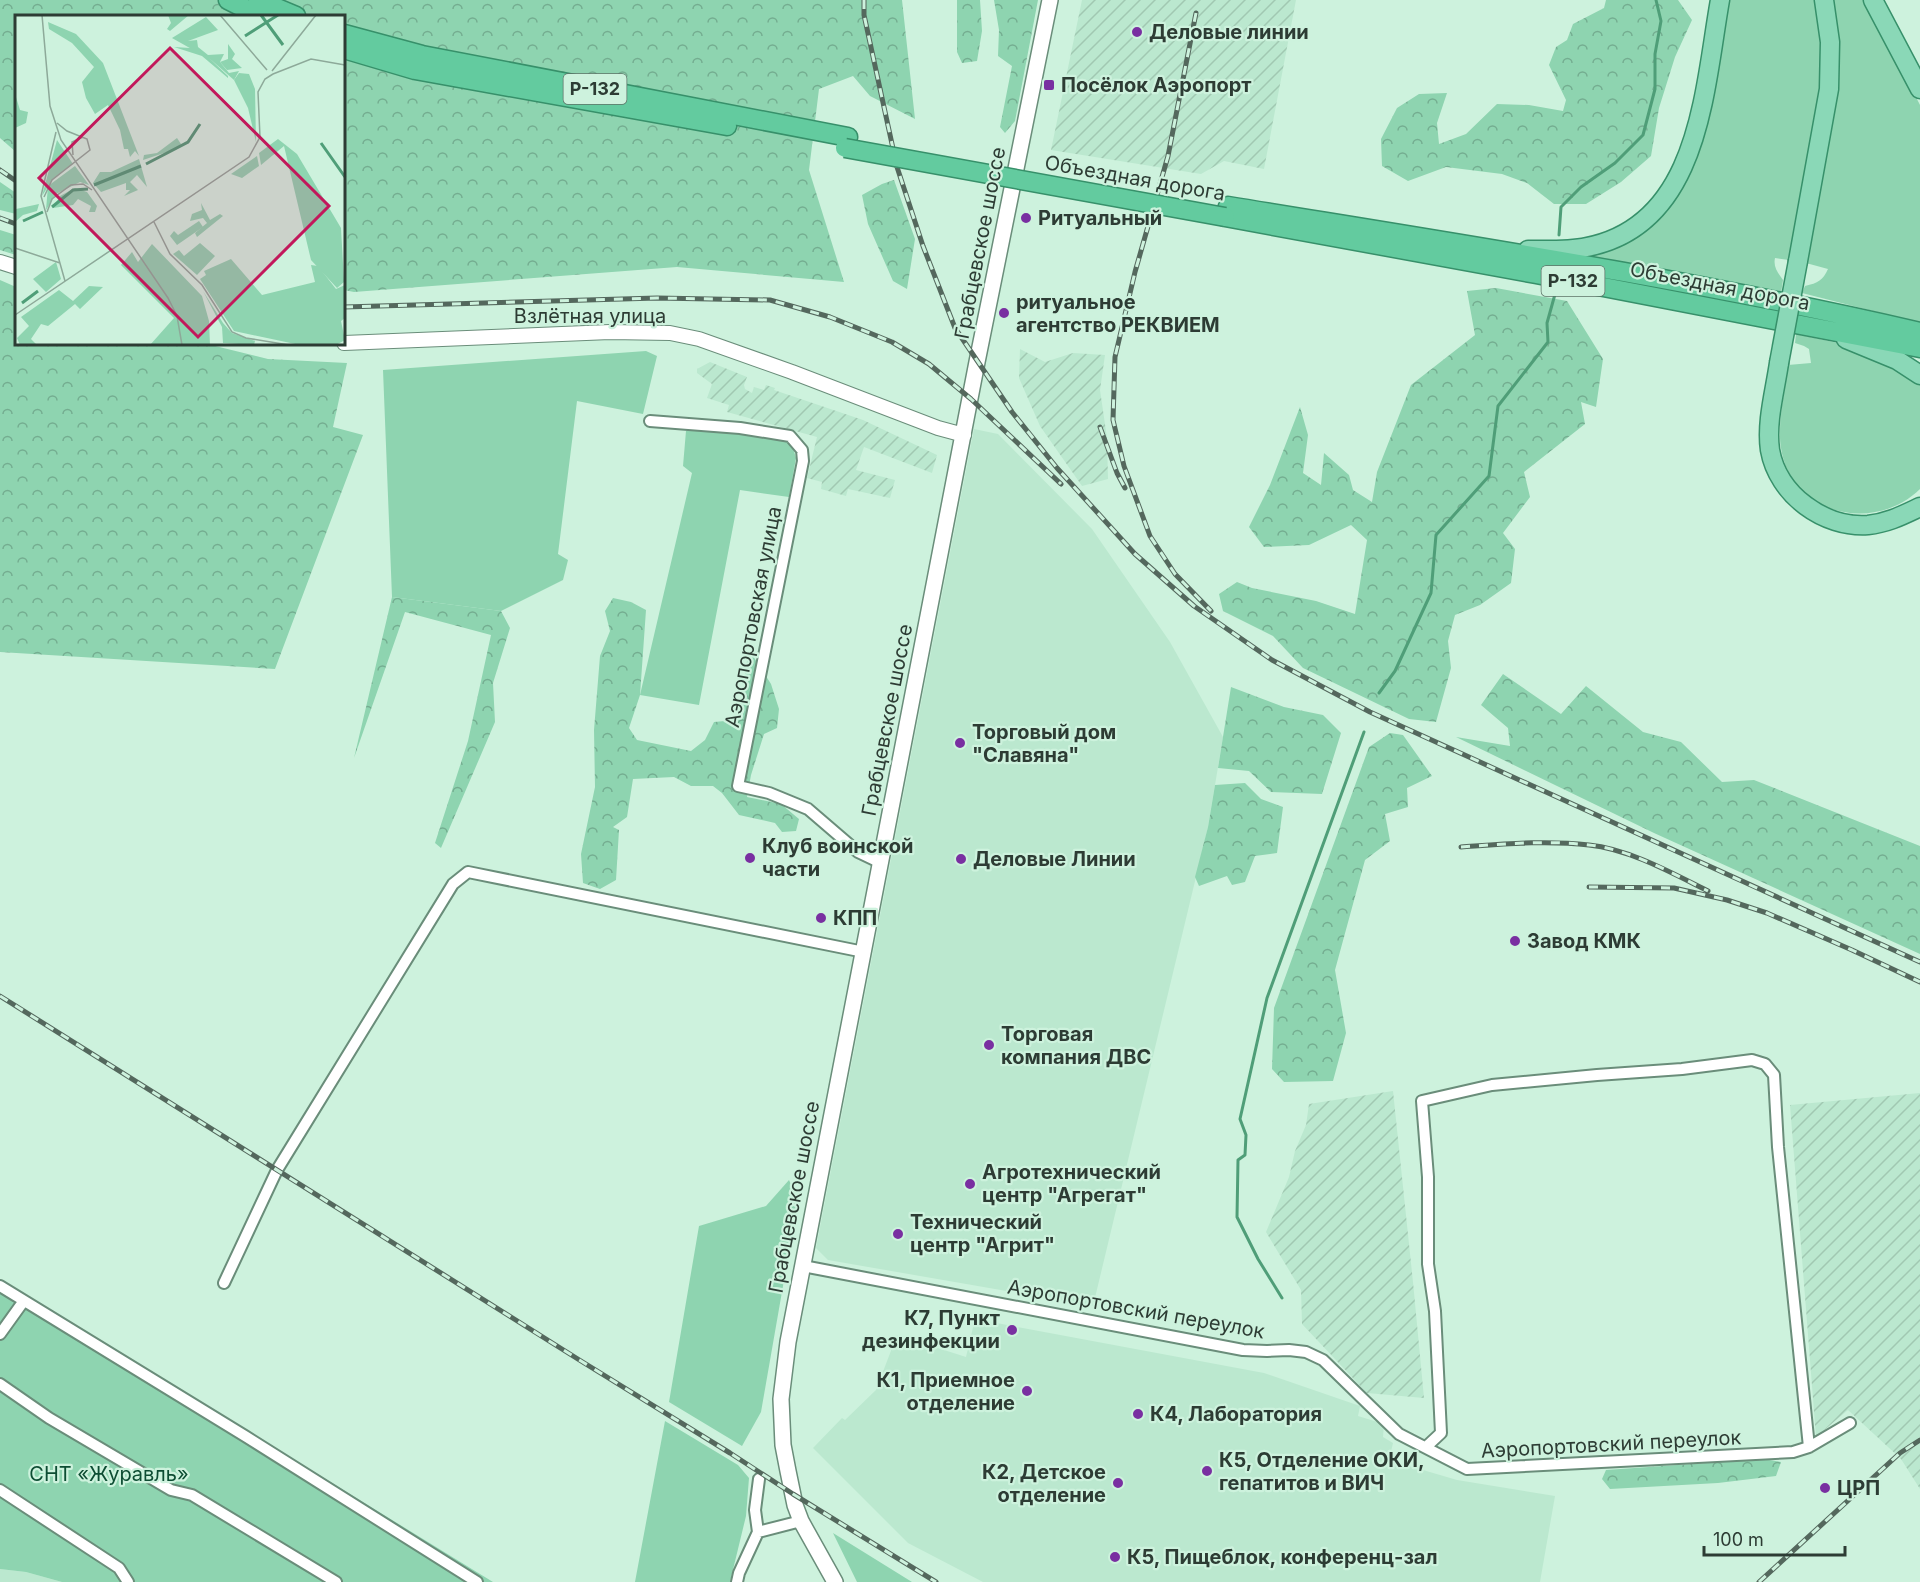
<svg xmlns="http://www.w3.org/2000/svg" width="1920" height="1582" font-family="Inter,sans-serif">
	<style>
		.built { fill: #bbe8cf }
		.industrial { fill: url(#industrial-furrows) }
		.green { fill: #8ed4b0 }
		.forest { fill: url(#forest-crowns) }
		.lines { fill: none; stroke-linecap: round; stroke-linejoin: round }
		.stream { stroke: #4f9e78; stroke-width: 3 }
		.minor-casing { stroke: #6a8d7a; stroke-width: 14 }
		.tertiary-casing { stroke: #6a8d7a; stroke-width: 16 }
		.secondary-casing { stroke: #6a8d7a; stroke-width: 18 }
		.primary-casing { stroke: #37906a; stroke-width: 21 }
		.trunk-casing { stroke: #37906a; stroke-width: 21 }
		.minor { stroke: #fff; stroke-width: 10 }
		.tertiary { stroke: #fff; stroke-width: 14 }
		.secondary { stroke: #fff; stroke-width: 15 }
		.primary { stroke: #8ad8b7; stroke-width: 18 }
		.trunk { stroke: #63cb9f; stroke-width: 18 }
		.rail-casing { stroke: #54685d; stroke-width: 5 }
		.rail { stroke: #cdf2dd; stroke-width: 3; stroke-dasharray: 9; stroke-linecap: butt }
		.primary-bridge-casing { stroke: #37906a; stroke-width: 21; stroke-linecap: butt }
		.trunk-bridge-casing { stroke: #37906a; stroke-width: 21; stroke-linecap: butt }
		.primary-bridge { stroke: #8ad8b7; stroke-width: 18 }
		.trunk-bridge { stroke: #63cb9f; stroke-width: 18 }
		.poi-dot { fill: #792fa1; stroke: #cdf2dd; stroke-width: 2 }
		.labels { text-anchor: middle; stroke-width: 4.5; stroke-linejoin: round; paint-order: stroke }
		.shield { fill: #cdf2dd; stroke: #5d7367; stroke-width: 1.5 }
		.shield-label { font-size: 18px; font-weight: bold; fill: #2d3c34 }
		.poi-label { font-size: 20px; font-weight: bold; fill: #2d3c34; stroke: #cdf2dd; text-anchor: start }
		.street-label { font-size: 20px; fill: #2d3c34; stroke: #cdf2dd }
		.park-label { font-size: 20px; fill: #0d4d33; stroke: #cdf2dd }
		.inset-river { fill: none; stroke: #4f9e78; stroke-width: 3 }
		.inset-road { fill: none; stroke: #8da999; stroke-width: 1.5 }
		.view { fill: #c2185b; fill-opacity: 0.15; stroke: #c2185b; stroke-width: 3 }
		.inset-edge { fill: none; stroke: #2d3c34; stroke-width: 3 }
	</style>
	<defs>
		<pattern id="industrial-furrows" width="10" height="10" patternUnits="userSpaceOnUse" patternTransform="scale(1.5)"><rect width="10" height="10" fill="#bbe8cf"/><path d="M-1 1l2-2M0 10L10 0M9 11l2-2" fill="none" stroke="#a1c8b2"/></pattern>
		<pattern id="forest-crowns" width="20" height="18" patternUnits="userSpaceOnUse" patternTransform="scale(1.5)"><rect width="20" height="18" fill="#8ed4b0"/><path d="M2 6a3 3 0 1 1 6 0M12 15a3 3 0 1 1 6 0" fill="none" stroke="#74ad90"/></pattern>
	</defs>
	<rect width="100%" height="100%" fill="#cdf2dd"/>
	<path class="built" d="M974,429L998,434L1092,529L1170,642L1223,737L1208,827L1093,1306L828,1260L816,1248Z
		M975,1319L1264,1373L1360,1406L1358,1416L1384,1424L1383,1437L1393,1443L1389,1460L1457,1480L1555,1496L1540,1582H983L908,1543L813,1448L842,1418L845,1420L876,1390L897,1335L966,1357Z
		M0,1569L26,1572L62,1582H0Z"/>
	<path class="industrial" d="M1082,0H1296L1264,169L1224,161L1201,174L1051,150Z
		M1020,349L1045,362L1073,353L1105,355L1100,390L1107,438L1108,479L1082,486L1040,426L1019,378Z
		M710,362L747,377L744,385L745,389L752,393L754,387L764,390L766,385L775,388L774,390L863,420L937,455L932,473L864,447L856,470L895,480L890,498L848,489L846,496L821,489L822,482L807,478L817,437L727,412L729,405L707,398L712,384L697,373V369Z
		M1393,1091L1413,1282L1424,1398L1367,1393L1302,1324L1301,1290L1266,1232L1289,1177L1295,1151L1306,1125L1309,1104Z
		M1920,1093V1489L1901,1459L1848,1410L1816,1437L1790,1105Z"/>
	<path class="green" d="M1726,0H1817L1825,65L1789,260L1775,258C1773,267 1778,273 1783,280L1781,293L1583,260L1608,246L1672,199Z
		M1831,0H1866L1920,105V323L1802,293L1805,286C1818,283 1823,280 1828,269L1806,263Z
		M1796,334L1838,343L1860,350L1914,378L1920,384V489C1874,534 1791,515 1781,448C1777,425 1785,389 1788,365L1811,363L1809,349L1804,346L1795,343Z
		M646,351L657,356L643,414L577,401L558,554L568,560L563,580L501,611L392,597L383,370Z
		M692,428L737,432L787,442L793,448L796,458L789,497L740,490L699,705L640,695L692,473L683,466L686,431Z
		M789,1180L798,1200L761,1412L742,1446L669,1402L699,1226L766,1206Z
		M0,1279L493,1582H62L26,1572L0,1569Z
		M665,1421L738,1465L749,1478L746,1516L730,1582H635Z
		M833,1533L912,1582H857Z"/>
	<path class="forest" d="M0,0H902L915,119L870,96L853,76L819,89L809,170L844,282L677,267L354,292L344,290V16H16V152L0,138Z
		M957,0H980L982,31L977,61L962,63L957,52Z
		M994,0H1038L1015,121L1005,133L1000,127L1012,66L998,56L999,30Z
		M1606,0H1678L1692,20L1675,57L1659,108L1651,156L1621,182L1586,204H1554L1527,183L1502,174L1446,167L1408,181L1382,166L1381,139L1397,108L1419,94L1447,93L1437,123L1439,144L1466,134L1497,104L1529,105L1563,111L1566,100L1549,65L1556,47L1567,40L1573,24L1604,8Z
		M894,180L915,239L907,289L893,281L868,224L862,195L882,184Z
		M0,182L16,193V214L0,210Z
		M0,230L16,235V255L0,250Z
		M0,280L16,287V344H207L268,359L347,363L333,427L363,435L275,669L0,652Z
		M1496,288L1567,301L1603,359L1596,407L1581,402L1585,424L1524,472L1530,497L1503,533L1515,549L1511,583L1480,605L1455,615L1448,641L1451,668L1436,722L1409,719L1303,668L1273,636L1223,611L1219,594L1237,582L1252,588L1316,601L1355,614L1367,540L1351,525L1309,545L1264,547L1249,527L1270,485L1300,407L1308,435L1303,473L1321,485L1324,453L1349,475L1353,490L1372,502L1377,472L1411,385L1475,335L1467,291Z
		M392,597L501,611L510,628L493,683L495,722L441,848L435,843L468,741L491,635L405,612L354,758Z
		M613,598L631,602L646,610L640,695L629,728L637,740L691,751L705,740L714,722L725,721L739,715L747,661L753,656L771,684L779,709L777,728L764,734L751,775L747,797L781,804L799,819L796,831L782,832L775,823L739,815L722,793L713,786H691L674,777L633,779L627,817L613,827L619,830L616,880L600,889L583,883L581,854L595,787L594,730L600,656L610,631L605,611Z
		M1503,674L1561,714L1586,686L1643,732L1681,742L1722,782L1754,780L1920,846V954L1654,833L1456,737L1510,746L1508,728L1481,705Z
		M1231,687L1284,707L1323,715L1341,733L1322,794L1271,792L1249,771L1218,768Z
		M1390,733L1403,735L1432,776L1407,788L1408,807L1385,814L1390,841L1365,860L1335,970L1346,1033L1333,1081L1284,1082L1272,1069L1274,1008L1369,747Z
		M1245,783L1261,799L1283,807L1277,853L1255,856L1245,882L1232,885L1227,876L1199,886L1195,877L1208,827L1215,785Z
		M1763,1459L1781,1462L1776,1476L1718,1483L1610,1489L1602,1479L1606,1470Z"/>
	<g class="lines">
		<path class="stream" d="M1559,235L1561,207L1581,187L1615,163L1643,135L1655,89V54L1661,21L1656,0
			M1379,693L1395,671L1431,593L1436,535L1489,476L1498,406L1548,342L1547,323L1557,287
			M1282,1298L1258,1259L1237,1217L1238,1160L1245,1155L1246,1135L1240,1119L1267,998L1364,732"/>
		<defs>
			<path id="minor" d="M650,421L740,428L790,436L802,450L803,461L738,786L769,793L808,809L858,852L881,863
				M803,1266L1243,1350L1267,1351L1289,1350L1306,1352L1323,1360L1399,1434L1467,1469L1793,1452L1809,1447L1850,1423
				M224,1283L277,1170L453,884L468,872L864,952
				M0,1286L245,1436L477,1582
				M0,1334L23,1302
				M0,1384L49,1418L171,1490L192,1495L336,1582
				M1426,1447L1441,1433L1435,1311L1428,1264V1177L1422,1101L1492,1085L1597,1075L1682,1069L1752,1060L1765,1064L1774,1075L1778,1147L1809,1447
				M759,1479L755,1510L758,1532L801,1521
				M0,1490L119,1568L128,1582
				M737,1582L739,1573L758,1532"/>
			<path id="tertiary" d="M0,262L16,267
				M344,343L610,332L670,333L699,339L792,372L938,428L964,435"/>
			<path id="secondary" d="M835,1582L801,1521L795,1505L788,1471L783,1445L781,1399L788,1342L977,362L1050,0"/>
			<path id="primary" d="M1873,0L1920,89
				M1528,250C1548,250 1568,251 1587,247C1700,225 1704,90 1720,0
				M1798,261L1829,89L1830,42L1824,0
				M1846,339L1897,360L1920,375
				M1779,363C1775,391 1766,422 1770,450C1778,495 1824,528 1868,525C1888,523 1903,515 1920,507"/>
			<path id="trunk" d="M228,0L260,16
				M258,0L296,16
				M344,34L422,55L848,137
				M344,49L415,70L727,126
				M1228,206C1460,244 1692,279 1920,332
				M1225,217L1536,274L1920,348"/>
		</defs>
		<use href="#minor" class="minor-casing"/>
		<use href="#tertiary" class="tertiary-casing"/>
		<use href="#secondary" class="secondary-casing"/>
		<use href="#primary" class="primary-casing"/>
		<use href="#trunk" class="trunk-casing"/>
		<use href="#minor" class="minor"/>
		<use href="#tertiary" class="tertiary"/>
		<use href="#secondary" class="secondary"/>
		<use href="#primary" class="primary"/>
		<use href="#trunk" class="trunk"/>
		<defs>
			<path id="rail" d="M864,0V15L897,167L923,246L955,328L1012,412L1057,468L1135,554L1194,606L1272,660L1370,712L1920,962
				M1196,13L1168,156L1135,272L1115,357L1113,420L1124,466L1150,536L1175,574L1211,611
				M0,170L16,181
				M0,218L16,224
				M344,307L657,298L770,300L830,317L892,342L929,364L971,399L1061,484
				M1100,427L1117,473L1125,488
				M1461,847C1504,844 1546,840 1589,845C1629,849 1672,873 1708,891
				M1589,887L1674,888L1727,900L1767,913L1852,950L1920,982
				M0,996L581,1361L730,1453L793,1494L936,1582
				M1759,1582L1900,1453L1920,1440"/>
		</defs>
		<use href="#rail" class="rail-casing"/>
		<use href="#rail" class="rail"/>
		<defs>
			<path id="primary-bridge" d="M1779,363L1798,261"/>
			<path id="trunk-bridge" d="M845,148L1225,217"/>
		</defs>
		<use href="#primary-bridge" class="primary-bridge-casing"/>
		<use href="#trunk-bridge" class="trunk-bridge-casing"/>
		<use href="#primary-bridge" class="primary-bridge"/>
		<use href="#trunk-bridge" class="trunk-bridge"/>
	</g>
	<g class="poi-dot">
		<circle cx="1137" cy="32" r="6"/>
		<rect x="1043" y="79" width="12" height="12" rx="3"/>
		<circle cx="1026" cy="218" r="6"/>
		<circle cx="1004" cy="313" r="6"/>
		<circle cx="960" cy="743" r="6"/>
		<circle cx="750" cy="858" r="6"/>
		<circle cx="961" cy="859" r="6"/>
		<circle cx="821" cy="918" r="6"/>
		<circle cx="1515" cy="941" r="6"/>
		<circle cx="989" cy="1045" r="6"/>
		<circle cx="970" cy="1184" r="6"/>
		<circle cx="898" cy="1234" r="6"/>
		<circle cx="1012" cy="1330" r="6"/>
		<circle cx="1027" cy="1391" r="6"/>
		<circle cx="1138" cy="1414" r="6"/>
		<circle cx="1207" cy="1471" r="6"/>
		<circle cx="1118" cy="1483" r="6"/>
		<circle cx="1825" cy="1488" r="6"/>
		<circle cx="1115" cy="1557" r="6"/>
	</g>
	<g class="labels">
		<g class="shield">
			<rect x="563.5" y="74" width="63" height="30" rx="4.5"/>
			<rect x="1541.5" y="266" width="63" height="30" rx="4.5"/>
		</g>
		<g class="shield-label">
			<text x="595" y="95">Р-132</text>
			<text x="1573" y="287">Р-132</text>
		</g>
		<g class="poi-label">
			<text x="1149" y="39">Деловые линии</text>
			<text x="1061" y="92">Посёлок Аэропорт</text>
			<text x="1038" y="225">Ритуальный</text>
			<text x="1016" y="309">ритуальное<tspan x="1016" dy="23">агентство РЕКВИЕМ</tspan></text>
			<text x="972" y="739">Торговый дом<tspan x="972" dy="23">"Славяна"</tspan></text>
			<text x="762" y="853">Клуб воинской<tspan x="762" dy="23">части</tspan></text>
			<text x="973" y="866">Деловые Линии</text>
			<text x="833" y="925">КПП</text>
			<text x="1527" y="948">Завод КМК</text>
			<text x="1001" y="1041">Торговая<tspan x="1001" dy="23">компания ДВС</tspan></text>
			<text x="982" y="1179">Агротехнический<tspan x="982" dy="23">центр "Агрегат"</tspan></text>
			<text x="910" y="1229">Технический<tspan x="910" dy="23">центр "Агрит"</tspan></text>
			<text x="1000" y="1325" text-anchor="end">К7, Пункт<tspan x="1000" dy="23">дезинфекции</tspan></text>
			<text x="1015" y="1387" text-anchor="end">К1, Приемное<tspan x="1015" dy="23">отделение</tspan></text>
			<text x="1150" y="1421">К4, Лаборатория</text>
			<text x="1219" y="1467">К5, Отделение ОКИ,<tspan x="1219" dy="23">гепатитов и ВИЧ</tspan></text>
			<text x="1106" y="1479" text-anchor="end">К2, Детское<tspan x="1106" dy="23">отделение</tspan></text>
			<text x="1837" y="1495">ЦРП</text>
			<text x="1127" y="1564">К5, Пищеблок, конференц-зал</text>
		</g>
		<g class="street-label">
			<text transform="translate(1135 178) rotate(10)" y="7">Объездная дорога</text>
			<text transform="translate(980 243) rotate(-79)" y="7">Грабцевское шоссе</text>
			<text transform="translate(1720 286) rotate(11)" y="7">Объездная дорога</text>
			<text x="590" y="323">Взлётная улица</text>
			<text transform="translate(753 617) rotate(-79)" y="7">Аэропортовская улица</text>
			<text transform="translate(887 720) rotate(-79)" y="7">Грабцевское шоссе</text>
			<text transform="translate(794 1197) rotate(-79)" y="7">Грабцевское шоссе</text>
			<text transform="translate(1136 1309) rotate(10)" y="7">Аэропортовский переулок</text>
			<text transform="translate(1611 1444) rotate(-3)" y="7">Аэропортовский переулок</text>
		</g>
		<g class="park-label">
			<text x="109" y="1481">СНТ «Журавль»</text>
		</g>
	</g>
	<g transform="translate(15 15)">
		<rect width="330" height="330" fill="#cdf2dd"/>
		<path d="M213,29L220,39L217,44L227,53L212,55L205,47L213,44ZM224,58L234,59L240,74L241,127L233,93L219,65ZM263,124L282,139L326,213L329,267L322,273L296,245L269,131L246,150L244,138ZM42,125L58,149L38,164L27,181ZM242,141L244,151L227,163L216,159ZM60,151L74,170L65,167L41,179L31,195L33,171ZM184,206L188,212L162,230L155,221L159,216L163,220ZM185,228L200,241L182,260L158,239L164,235L169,241ZM41,247L46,264L31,277L18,264Z" fill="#8ed4b0"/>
		<path d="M153,0H174L155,16L152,14L156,8ZM191,2L203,15L173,26L182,25L183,32L193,40L209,39L205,47L214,58L224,56L219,65L194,43L213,61V63L187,41L159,32L175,33L189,41L157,23ZM33,7L61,19L88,48L124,141L120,136L115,142L113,134H109L105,115L93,90L80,99L71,83L67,67L79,52L57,28L34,14ZM0,79L5,95L13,97L11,108L0,113ZM162,123L166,129L161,134L128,145L129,140L142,138ZM124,144L132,172L122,160L115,167L123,175L109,181L115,175H111V168L86,177L78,168L85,157H96ZM60,173L72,177L82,191L80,197H74L76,191L63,184L58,190L38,193L45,181ZM186,188L195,205L205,199L208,201L182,222L180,218L192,208L188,203L175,206L177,199L187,195ZM24,189L22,196L8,200L0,207L1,194ZM137,229L187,281L194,306L195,330H135L159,303L106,250L117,237L123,247ZM216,244L247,280L300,267L296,250L303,251L321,274L330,270V303L326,306L330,325L321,330H285L219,316L185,264L191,260L189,256ZM74,271L88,272L65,294L60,289L33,311L26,309L16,324L22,330H5L2,323L14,311L6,302L44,275L58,286ZM188,276L208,308L217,318L240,326L239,330L208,328L207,312Z" fill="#8ed4b0"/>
		<path class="inset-river" d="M246,0L268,30M230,21L263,0M306,128L330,162M131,149L173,127L185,109M79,170L126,151M37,192L58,175L73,174M8,206L28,197M7,288L23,276"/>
		<path class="inset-road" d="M27,0L35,91L46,125L153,283L162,301L167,330M205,0L252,55M257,56L301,0M258,59L296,44L330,50M41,117L26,181L50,266M58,140L57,127L68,122M29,182L37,165L75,135L72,124L52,116L42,108M32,197L37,184L56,170L68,169L77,175M139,207L155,239L187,270L217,317L231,323L274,330M0,233L45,248M0,300L234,142L245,122L243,77L250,64L258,59"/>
		<path class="view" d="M155,33L314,191L183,322L24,163Z"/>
		<rect width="330" height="330" class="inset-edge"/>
	</g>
	<path d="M1704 1546v9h141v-9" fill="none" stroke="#2d3c34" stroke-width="3"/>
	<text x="1713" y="1546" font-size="18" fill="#2d3c34" stroke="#cdf2dd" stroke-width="4.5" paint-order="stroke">100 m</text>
</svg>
